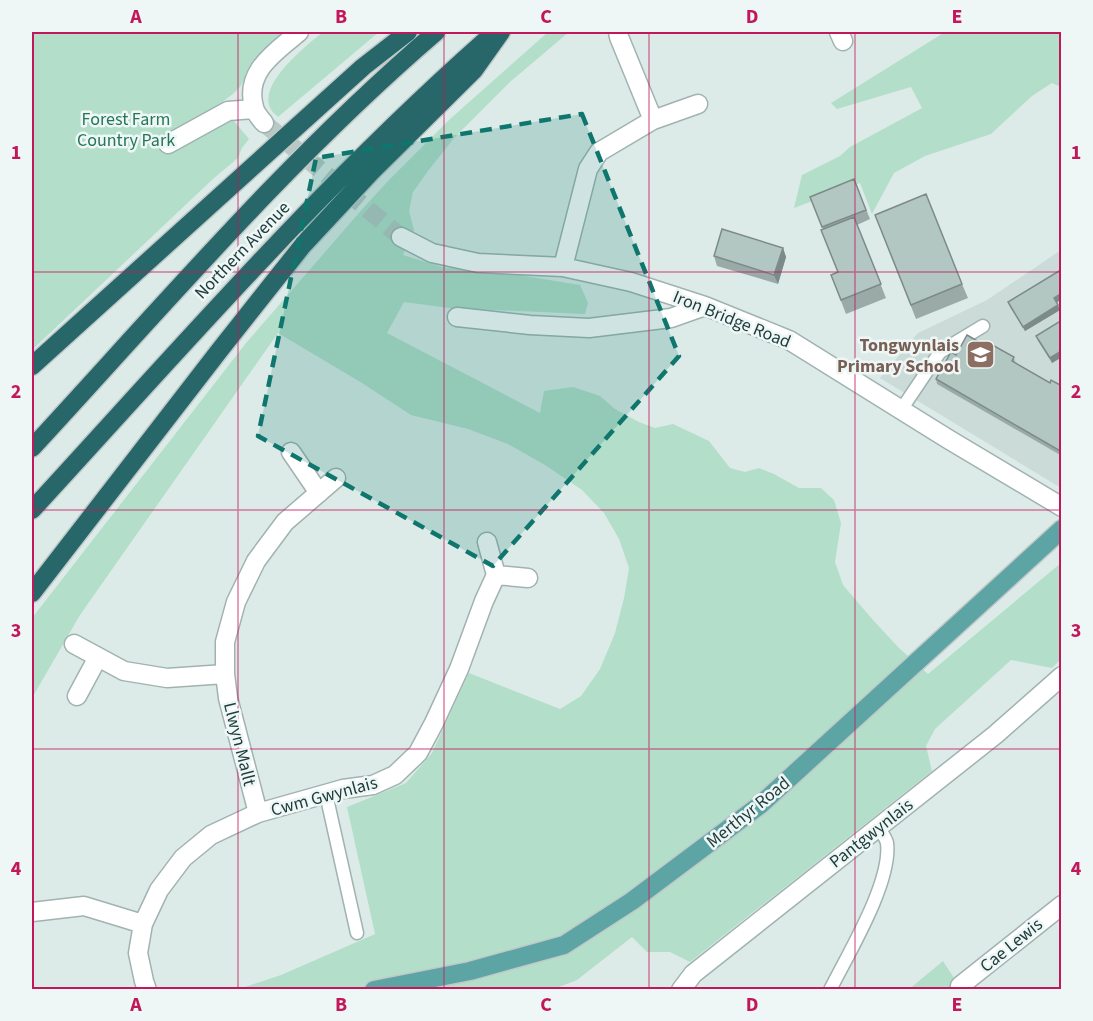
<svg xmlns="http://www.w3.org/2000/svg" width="1093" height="1021" font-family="'Source Sans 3',sans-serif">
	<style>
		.built { fill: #cbdbd8 }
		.green { fill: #b3dfca }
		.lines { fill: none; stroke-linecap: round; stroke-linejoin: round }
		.street-tunnel { stroke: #b7c8c5; stroke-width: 18; stroke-dasharray: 18 9; stroke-linecap: butt }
		.lane-casing { stroke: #a0b3b1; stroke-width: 15 }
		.street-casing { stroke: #a0b3b1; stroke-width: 21 }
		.primary-casing { stroke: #c0c8c8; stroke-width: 21 }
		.highway-casing { stroke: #c0c8c8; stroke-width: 21 }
		.lane { stroke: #fff; stroke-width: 12 }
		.street { stroke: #fff; stroke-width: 18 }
		.primary { stroke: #5da5a5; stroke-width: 18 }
		.highway { stroke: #27676a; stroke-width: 18 }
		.wall { fill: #99aaa7 }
		.shaded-wall { fill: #7d8b88 }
		.building { fill: #b2c6c2; stroke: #7d8b88; stroke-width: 1.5 }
		.marked { fill: #0f766e; fill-opacity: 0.2; stroke: #0f766e; stroke-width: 4.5; stroke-dasharray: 12 8; stroke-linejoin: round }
		.grid { fill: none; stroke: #c2185b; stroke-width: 1.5; stroke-opacity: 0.55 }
		.labels { text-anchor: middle; stroke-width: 5; stroke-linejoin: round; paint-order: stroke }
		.park-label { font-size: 18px; fill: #247659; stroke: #eef7f5 }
		.street-label { font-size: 18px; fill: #1d3b3b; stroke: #eef7f5 }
		.education-label { font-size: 18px; font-weight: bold; fill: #785e54; stroke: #eef7f5; text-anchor: end }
		.neatline { fill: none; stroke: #c2185b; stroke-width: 2 }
		.grid-label { font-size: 20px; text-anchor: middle; font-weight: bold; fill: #c2185b }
	</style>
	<rect width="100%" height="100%" fill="#ddebe8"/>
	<path class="built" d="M1061,250V488L880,378L918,333L987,300Z"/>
	<path class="green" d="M32,32H291L246,73C243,89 231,95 220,104L249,139L242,148L238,158L214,178L32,350Z
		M323,32H379L278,117C276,115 273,113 272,111C254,86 307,45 323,32Z
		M548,32H569L510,82L454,138L428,171L413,192L409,211L414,230L403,255L442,267L507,273L580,285L588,303L585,314L449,308L404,302L387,333L540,413L544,391L573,387L600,396L615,409L639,422L655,428L673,424L709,441L730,468L745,472L759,468L774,474L799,488H821L834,500L841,523L835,562L843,585L873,620L898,647L928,674L1061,563V659L1052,668L1011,660L935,729L926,746L932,771L690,962L670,952H647L632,937L577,980L554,989H239L281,975L375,934L347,807L406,783L432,753L469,673L560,709L581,696L600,669L615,633L624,598L629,568L619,539L604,513L582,490L545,465L508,444L468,429L411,415L362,383L278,333L80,615L32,698V618L246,343L365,206L388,181L450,119Z
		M945,32H1061V87L1052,83L1032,96L991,134L925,156L894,173L872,214L860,183L794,208L802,175L840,156L850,147L922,108L911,87L837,109L831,103Z
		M943,961L962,990H908Z"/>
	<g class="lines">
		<path class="street-tunnel" d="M264,123L401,237"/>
		<defs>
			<path id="lane" d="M901,410L940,352L983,326
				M326,794L357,933
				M830,990C848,954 892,882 887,843C886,838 881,832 878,827"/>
			<path id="street" d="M618,32L619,37L653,120
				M839,32L843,41
				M264,123C260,118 255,113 254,107C244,71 276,52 299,32
				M168,144L228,111L254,109
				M401,237L432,253L478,263L563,267L631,282L705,306L789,340L948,439L1062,507
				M563,267L588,169L599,152L653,120L698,104
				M457,317L530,325L589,328L671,318L705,306
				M291,452L319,493
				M496,575L528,578
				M74,644L124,671L167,678L225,674
				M77,696L98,657
				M258,813L228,698L225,674V642L236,602L256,561L285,522L336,478
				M32,912L84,906L143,924
				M960,986L1062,905
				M147,990L144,981L138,953L143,924L159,890L183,858L211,835L258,813L343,789L373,785L395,775L418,753L434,723L459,669L484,601L496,575L487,542
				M681,990L693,974L995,735L1062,676"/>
			<path id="primary" d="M374,990L470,971L564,945L632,901L760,805L1062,529"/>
			<path id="highway" d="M32,366L363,67L408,32
				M32,448C163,306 289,158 436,32
				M32,510C180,349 323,184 487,39
				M32,593L219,351L303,245L371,172L474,70L501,32"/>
		</defs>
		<use href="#lane" class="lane-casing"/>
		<use href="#street" class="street-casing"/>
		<use href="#primary" class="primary-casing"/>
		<use href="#highway" class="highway-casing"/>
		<use href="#lane" class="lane"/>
		<use href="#street" class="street"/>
		<use href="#primary" class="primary"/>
		<use href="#highway" class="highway"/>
	</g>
	<path class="wall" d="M854,179L870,219L857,225L886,298L846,314L831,275L838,273L827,244L821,230L823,229L810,197Z
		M875,215L962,284L968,298L916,319Z
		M783,248L786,257L778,284L717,266L714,256Z
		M1062,275V299L1056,302L1060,310L1025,331L1010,307L1008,302Z
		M1062,320V357L1052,363L1038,341L1036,336Z
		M984,345L1014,357L1015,363L1050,383L1062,386V456L937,384L936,379L956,355Z"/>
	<path class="shaded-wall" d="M783,248L786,257L778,284L774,275Z
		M1062,293V299L1056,303L1054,298Z
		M1058,305L1060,310L1025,331L1023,327Z
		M1061,351L1062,357L1052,363L1050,358Z"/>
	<path class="building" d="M854,179L866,210L822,227L810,197Z
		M926,194L962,284L911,305L875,215Z
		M854,217L881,284L841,300L831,275L838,272L821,230Z
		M722,229L783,248L774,275L714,256Z
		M1059,271L1062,275V293L1054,298L1058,305L1023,327L1008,302Z
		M1062,320V353L1061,351L1050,358L1036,336Z
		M967,335L984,345L987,342L1014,357L1012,361L1050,383L1051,380L1062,386V452L936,379L951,352L956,355Z"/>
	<path class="marked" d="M582,114L679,356L493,566L258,436L316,158Z"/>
	<path class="grid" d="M238,32V990M444,32V990M649,32V990M855,32V990M32,272H1062M32,510H1062M32,749H1062"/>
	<defs>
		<symbol id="school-square" viewBox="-11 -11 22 22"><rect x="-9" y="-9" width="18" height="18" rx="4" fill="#8d6e63" stroke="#eef7f5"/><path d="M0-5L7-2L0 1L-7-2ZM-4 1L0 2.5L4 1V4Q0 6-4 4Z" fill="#fff"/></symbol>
	</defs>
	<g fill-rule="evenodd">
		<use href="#school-square" x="964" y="338" width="33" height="33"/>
	</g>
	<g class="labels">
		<g class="park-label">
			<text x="126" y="125">Forest Farm<tspan x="126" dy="21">Country Park</tspan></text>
		</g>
		<g class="street-label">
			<text transform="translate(242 250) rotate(-46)" y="6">Northern Avenue</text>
			<text transform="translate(732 319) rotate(22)" y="6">Iron Bridge Road</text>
			<text transform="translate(240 744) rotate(76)" y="6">Llwyn Mallt</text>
			<text transform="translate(324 796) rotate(-15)" y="6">Cwm Gwynlais</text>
			<text transform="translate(748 812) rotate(-39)" y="6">Merthyr Road</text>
			<text transform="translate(871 833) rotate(-38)" y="6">Pantgwynlais</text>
			<text transform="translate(1011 945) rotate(-39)" y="6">Cae Lewis</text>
		</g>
		<g class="education-label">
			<text x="959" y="351">Tongwynlais<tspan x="959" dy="21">Primary School</tspan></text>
		</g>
	</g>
	<rect width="1093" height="1021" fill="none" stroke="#eef7f5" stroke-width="66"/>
	<rect x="33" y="33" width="1027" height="955" class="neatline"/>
	<g class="grid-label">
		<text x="136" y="23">A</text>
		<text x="341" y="23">B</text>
		<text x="546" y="23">C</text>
		<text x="752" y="23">D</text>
		<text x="957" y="23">E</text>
		<text x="16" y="159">1</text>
		<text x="1076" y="159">1</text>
		<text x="16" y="398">2</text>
		<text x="1076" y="398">2</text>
		<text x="16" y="637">3</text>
		<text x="1076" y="637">3</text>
		<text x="16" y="875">4</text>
		<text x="1076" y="875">4</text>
		<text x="136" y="1011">A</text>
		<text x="341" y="1011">B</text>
		<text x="546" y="1011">C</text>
		<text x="752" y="1011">D</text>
		<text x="957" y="1011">E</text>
	</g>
</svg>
